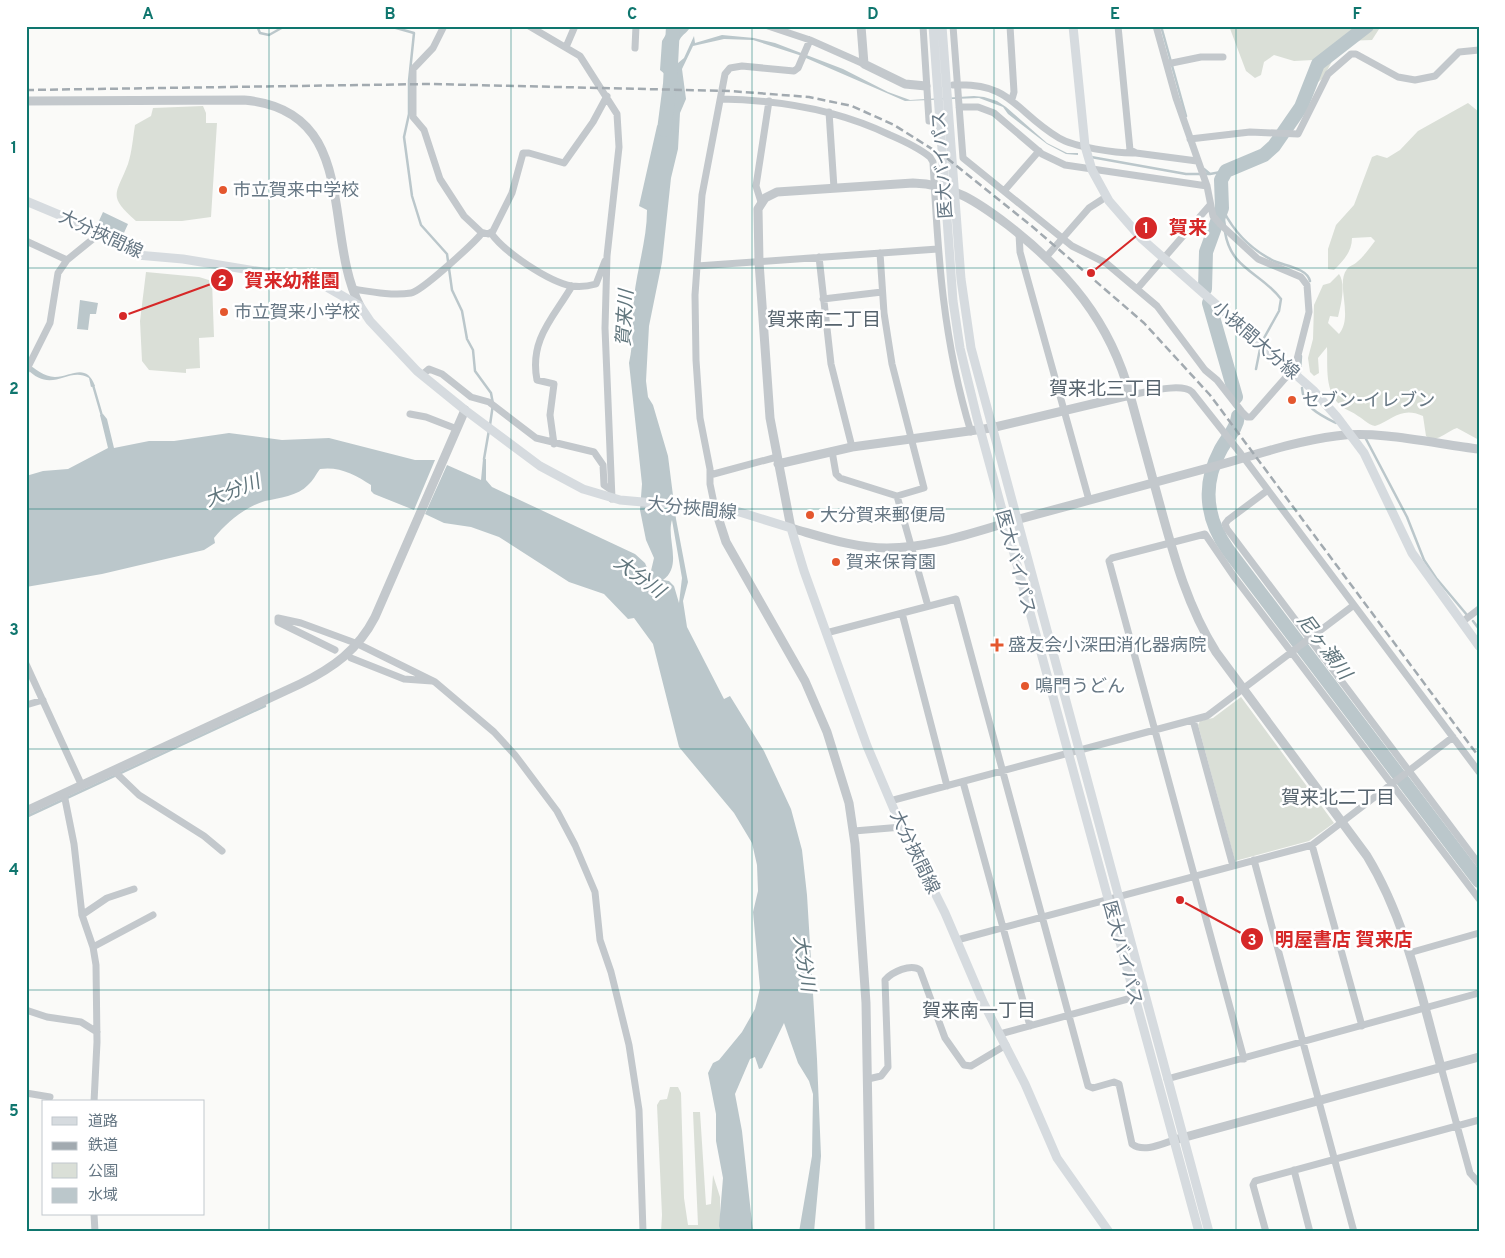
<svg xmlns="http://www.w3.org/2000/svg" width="1505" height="1258" font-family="Overpass,'Noto Sans JP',sans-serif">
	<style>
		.green { fill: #dadfd7 }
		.water { fill: #bbc7cb; fill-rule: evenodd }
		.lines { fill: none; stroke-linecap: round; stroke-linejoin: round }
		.stream { stroke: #bbc7cb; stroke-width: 2.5 }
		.river { stroke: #bbc7cb; stroke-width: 14 }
		.minor { stroke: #c3c8cc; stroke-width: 7 }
		.tertiary { stroke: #c3c8cc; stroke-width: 9 }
		.secondary { stroke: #d6dbdf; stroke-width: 9 }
		.rail { stroke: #a2aab0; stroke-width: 2.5; stroke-dasharray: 8 4; stroke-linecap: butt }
		.grid { fill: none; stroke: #0f766e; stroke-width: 1; stroke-opacity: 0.55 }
		.poi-dot { fill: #e4572e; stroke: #fff; stroke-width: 2 }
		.labels { text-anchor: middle; stroke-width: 5; stroke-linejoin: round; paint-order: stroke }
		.street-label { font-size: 18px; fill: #657683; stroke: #fff }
		.poi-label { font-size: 18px; fill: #657683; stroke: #fff; text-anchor: start }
		.water-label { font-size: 19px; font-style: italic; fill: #60757c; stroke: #fff }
		.neighbourhood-label { font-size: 19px; fill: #57646e; stroke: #fff }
		.leader { fill: none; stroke: #d62828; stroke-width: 2 }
		.callout-dot { fill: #d62828; stroke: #fff; stroke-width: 2 }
		.mark-label { font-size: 15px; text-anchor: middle; font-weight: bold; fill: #fff }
		.callout-label { font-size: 19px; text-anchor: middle; font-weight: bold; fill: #d62828; stroke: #fff; stroke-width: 5; stroke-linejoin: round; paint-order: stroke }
		.neatline { fill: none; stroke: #0f766e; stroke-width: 2 }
		.grid-label { font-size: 16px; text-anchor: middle; font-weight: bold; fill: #0f766e }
	</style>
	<rect width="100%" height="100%" fill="#fafaf8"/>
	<path class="green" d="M1229,26H1381L1372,40L1343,41L1323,78L1317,83L1313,60L1294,61L1274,55L1264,62L1261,75L1255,78L1246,71Z
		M1468,103L1479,112V440L1457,428C1445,432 1437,444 1426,436L1423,416C1401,406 1393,420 1375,426C1367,424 1365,420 1358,416C1353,412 1346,410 1341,406C1324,391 1328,367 1327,347L1318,358L1319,373L1314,376L1310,372L1308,358L1313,339L1314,305L1323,285L1330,283L1339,274C1346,284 1341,305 1338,317L1330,316L1328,323L1339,334C1354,316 1335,284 1347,269C1349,266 1354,265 1357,262C1364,256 1369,249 1375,241L1371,237L1352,238C1352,252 1343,261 1334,270L1328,269V249L1336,225L1354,205L1372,157L1377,155L1387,158L1400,150L1418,131Z
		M203,106L206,113V123H217L211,217L182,221H136C107,195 116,195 128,164C132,152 133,137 135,125L151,116L153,108Z
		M146,272L199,277L212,281L214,337L199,338L200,368L186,369V373L149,370L142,361L140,321Z
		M1241,697L1334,823L1309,841L1235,861L1198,725L1200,721L1213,718Z
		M670,1087H678L681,1093L684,1198L688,1225H698L693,1112H700L706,1205L711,1204L713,1175L720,1197V1232H661L662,1215L657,1105L660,1100L667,1099Z"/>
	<path class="water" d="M671,26H691C688,32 683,34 680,39C676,45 675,52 674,59L678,63L684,58L694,36L695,43L722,35L754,38L775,43L843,69L888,92L910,100L974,96L984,97L997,101L1006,107L1047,143L1067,153H1078V155L1066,154L1047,144L1008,114L1003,107L979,98L905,101L799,55L753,40L724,39L693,46L682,69L686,99L680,113L678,149L671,178L662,262L649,326L646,381L648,397L653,405L668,456L676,519L688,582L683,601L687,627L724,699L730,696L764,751L791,809L802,850L807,895L817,1059L821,1156L814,1232H799L812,1156L813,1094L809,1081L798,1063L784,1023L762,1068L759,1069L755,1057L750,1059L735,1094L742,1131L753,1232H721L719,1226L723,1178L716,1141V1114L708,1073L713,1063L719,1060L742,1032L755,1009L760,988L753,912L758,891L757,865L752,843L734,813L679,747L653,644L634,618L628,619L604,594L569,582L499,537L471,527L444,523L425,514L447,465L481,480L483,459H486V480L492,487L635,554L645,563L650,575L654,558L646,540L640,510L642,484L629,363C634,341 632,320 634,298C637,268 647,240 647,210L639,206L657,126L671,109L674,99V82L660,70L662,41ZM672,520L682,578L679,603L674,586L669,581L663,580C683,566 666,538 672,520Z
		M103,212L128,224L123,235L98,223Z
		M80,300L98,303L96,314H90L88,330L77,329Z
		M26,363C35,368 44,377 55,377C71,377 86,362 95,386L91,387L89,378C68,365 52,396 26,368Z
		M103,414L107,419L114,448L149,441H174L229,433L282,440L329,438L415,460H435L414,510L374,494L371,491V485C356,475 339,466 320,469C316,474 313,481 308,485C298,496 279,498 265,501C245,507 227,522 214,538L215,543L204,550L102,574L26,587V476L43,471L68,469L108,448L100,415Z"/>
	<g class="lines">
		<path class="stream" d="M257,26L260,33L269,35L285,26
			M389,26L414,33L409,81V114L404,137L412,196L421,225L447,254L452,290L462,311L467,339L473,350L475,371L491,393L493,404L490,425
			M1161,26L1186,116
			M1091,157L1186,174H1210
			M1204,169L1210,174L1226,171
			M1222,208L1225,226
			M1224,212C1235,233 1252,250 1274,261C1285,266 1307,268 1310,281
			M1225,232C1231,270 1261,272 1281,299L1279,311L1264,338
			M1256,369L1260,349
			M1300,372L1301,356
			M93,385L102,416
			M1302,388C1303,407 1320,415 1336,423
			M1366,439L1407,517L1424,560L1436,578L1467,615
			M484,459L489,430
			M1473,621L1479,629
			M26,817L265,706"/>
		<path class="river" d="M664,130L670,84L673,26
			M1205,289L1206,252L1222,208L1221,180L1226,171L1264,155L1274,146L1301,107L1318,64L1367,26
			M1209,303L1236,397
			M1238,416C1237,429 1226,439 1220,451C1202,485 1206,519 1228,550L1479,881"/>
		<path class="minor" d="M444,26L433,48L413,69V117L424,130L440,179L464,216L481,232L488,234L493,231L512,193L523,153H529L564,163L593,122L607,96
			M529,26L580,56L617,114L619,147L607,256L605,328L612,499
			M768,26L810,40L864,64
			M923,26L929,121
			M953,26L963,158L1072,246L1106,263L1157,306L1205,370L1217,380L1242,412L1247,417H1251L1295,367L1309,312L1307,285L1301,277L1258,259L1220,224L1213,216L1207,186L1176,98L1156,26
			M1010,26L1014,92L1012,99
			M1118,26L1130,150L1136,153L1197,161
			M566,47L575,26
			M635,48L636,26
			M1167,64L1201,57H1223
			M953,85C1012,82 1015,112 1059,138C1074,147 1115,153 1133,153
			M721,99C780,100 836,109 890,135C904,141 919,148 930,157L933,162C938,256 943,341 971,432
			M959,107H978L994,113L1042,154L1065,165L1207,186
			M829,112L834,188
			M1190,139L1250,132L1298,134L1328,74L1351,54H1356L1398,77L1415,80L1435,76L1459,52L1479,50
			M1004,191L1039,151
			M761,202L756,186L769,101
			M491,233C504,252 549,282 572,286C579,287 589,286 596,284L605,261
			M1019,234L1020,252L1089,500
			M26,241L67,260
			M1047,256L1089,208L1106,197
			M819,257L831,364L852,447
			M697,266L938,249
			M353,289C372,292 393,296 411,293C422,291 474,243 482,233
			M1137,289L1210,205
			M823,299L882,292
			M26,371L50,323L58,273L67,260L99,234
			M422,375L429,369L442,374L471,397L489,402L536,438L594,452L603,465L604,485L611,490
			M1130,395C1144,393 1181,382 1192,392L1241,454L1479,772
			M410,414L426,417L457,429
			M554,444L550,415L554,384L537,380C529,339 554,317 572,286
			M832,451L836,474L840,478L897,496L924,488L892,364L884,313L880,253
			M710,475L777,457
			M1268,490L1228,520L1225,524L1227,529L1479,864
			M897,496L928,606
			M715,508L710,484V469L700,418L696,360L695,295L702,195L725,74L730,68L742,66L794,71L798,68L810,40
			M902,613L947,786
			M1462,622L1479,609
			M826,633L956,599L1088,1086L1093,1088L1114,1082L1119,1084L1132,1144C1143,1153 1162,1144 1174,1140
			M335,650L278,622V618L301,623L358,644L435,682L494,732L515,755L557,811L575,845L595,892L600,940L611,972L629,1045L639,1110L643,1232
			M351,658L404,679L432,681
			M26,664L82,786
			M26,705L43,700
			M1193,720L1233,866
			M114,771L139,795L204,836L222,851
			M963,782L1030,1026
			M64,794L74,844L82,915L93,947L96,965L97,1042L94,1102
			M890,801L1207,716L1354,605
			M854,831L902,827
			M1312,845L1362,1026
			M1254,860L1354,1232
			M82,915L107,898L134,889
			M957,940L1312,845L1453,737
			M93,947L153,915
			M1409,953L1479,933
			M26,1010L47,1017L81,1022L97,1032
			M1000,1034L1135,997
			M1244,1059L1109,561L1112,558L1205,534L1235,578L1479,899
			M1441,1067L1470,1173L1479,1183
			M868,1079L881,1076L888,1067L885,980C892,972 911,963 920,970L945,1038L964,1065L971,1066L1006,1045
			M1167,1079L1479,993
			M26,1093L50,1097
			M1294,1170L1310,1232
			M94,1214L95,1232
			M1266,1232L1253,1185L1255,1181L1479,1120"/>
		<path class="tertiary" d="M861,26L864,64L905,84L926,86
			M26,101L244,100C361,110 322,234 360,306
			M778,464L852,447L991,428L1130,395
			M715,508L726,542L805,681L827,732L849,803L855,844L866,1003L870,1232
			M26,811L300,684C333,668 358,650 375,617L465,410
			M1441,1067C1421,995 1406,920 1367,856L1216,652C1188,607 1175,560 1161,509C1151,471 1140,433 1130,395C1110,321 1067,271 1008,225C979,203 952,184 913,183L777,192L765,198L758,209L759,262L770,418L791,528C823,537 854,548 887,548C931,548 974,532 1016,520C1084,502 1151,483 1219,465C1258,454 1297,441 1336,436C1378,430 1436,444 1479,449
			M1178,1139L1479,1057"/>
		<path class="secondary" d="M933,26L953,301L960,348L977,418L1199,1232
			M942,26L961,279L971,348L1209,1232
			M1073,26L1085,146L1092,170L1109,201L1142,239L1313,390L1337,417L1364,453L1412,553L1479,646
			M26,201L81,224L137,255L183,259L305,279L325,286L360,306L370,321L417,371L465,410L540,466L583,489L620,500L733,510L791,528L804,571L867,746L898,819L945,913L983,1002L1025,1084L1057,1158L1109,1232"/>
		<path class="rail" d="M26,90L430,84L730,91L809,97L852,106L894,125L948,159L1034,228L1144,323L1210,395L1479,757"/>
	</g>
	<path class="grid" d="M269,26V1232M511,26V1232M752,26V1232M994,26V1232M1236,26V1232M26,268H1479M26,509H1479M26,749H1479M26,990H1479"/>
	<g class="poi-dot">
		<circle cx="223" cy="190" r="5"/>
		<circle cx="224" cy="312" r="5"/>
		<circle cx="1292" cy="400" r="5"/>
		<circle cx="810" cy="515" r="5"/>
		<circle cx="836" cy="562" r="5"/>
		<path d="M994.5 637.5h5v5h5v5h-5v5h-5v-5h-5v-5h5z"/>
		<circle cx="1025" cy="686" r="5"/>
	</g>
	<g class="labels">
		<g class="street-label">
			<text transform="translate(942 165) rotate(-94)" y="6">医大バイパス</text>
			<text transform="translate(101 234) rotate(25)" y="6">大分挾間線</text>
			<text transform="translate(1256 340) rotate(41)" y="6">小挾間大分線</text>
			<text transform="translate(692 508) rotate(6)" y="6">大分挾間線</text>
			<text transform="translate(1016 562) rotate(75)" y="6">医大バイパス</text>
			<text transform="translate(915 852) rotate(64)" y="6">大分挾間線</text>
			<text transform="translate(1123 953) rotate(75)" y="6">医大バイパス</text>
		</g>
		<g class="poi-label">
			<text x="233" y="196">市立賀来中学校</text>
			<text x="234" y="318">市立賀来小学校</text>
			<text x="1302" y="406">セブン-イレブン</text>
			<text x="820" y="521">大分賀来郵便局</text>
			<text x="846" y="568">賀来保育園</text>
			<text x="1008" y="651">盛友会小深田消化器病院</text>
			<text x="1035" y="692">鳴門うどん</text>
		</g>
		<g class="water-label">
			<text transform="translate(624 318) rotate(-87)" y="7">賀来川</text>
			<text transform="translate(232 490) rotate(-21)" y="7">大分川</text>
			<text transform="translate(640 576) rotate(36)" y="7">大分川</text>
			<text transform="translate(1325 646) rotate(53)" y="7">尼ヶ瀬川</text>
			<text transform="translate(805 963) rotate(81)" y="7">大分川</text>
		</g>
		<g class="neighbourhood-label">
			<text x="824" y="326">賀来南二丁目</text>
			<text x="1106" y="395">賀来北三丁目</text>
			<text x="1338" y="804">賀来北二丁目</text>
			<text x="979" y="1017">賀来南一丁目</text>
		</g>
	</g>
	<path class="leader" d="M1091 273L1146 228M123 316L222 280M1180 900L1252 939"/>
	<g class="callout-dot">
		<circle cx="1091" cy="273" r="5"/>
		<circle cx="123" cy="316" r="5"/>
		<circle cx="1180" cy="900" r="5"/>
		<circle cx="1146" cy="228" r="12"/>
		<circle cx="222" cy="280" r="12"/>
		<circle cx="1252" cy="939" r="12"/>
	</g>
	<g class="mark-label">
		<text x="1146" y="233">1</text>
		<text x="222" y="286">2</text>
		<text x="1252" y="945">3</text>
	</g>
	<g class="callout-label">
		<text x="1188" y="234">賀来</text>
		<text x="292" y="287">賀来幼稚園</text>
		<text x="1344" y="946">明屋書店 賀来店</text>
	</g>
	<rect width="1505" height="1258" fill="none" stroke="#ffffff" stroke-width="55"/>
	<rect x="42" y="1100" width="162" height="115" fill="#ffffff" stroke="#c1c8cd"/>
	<rect x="52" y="1117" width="25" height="8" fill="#d6dbdf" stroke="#c1c8cd"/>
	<text x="88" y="1126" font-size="15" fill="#657683">道路</text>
	<rect x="52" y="1142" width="25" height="8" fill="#a2aab0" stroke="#c1c8cd"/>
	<text x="88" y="1150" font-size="15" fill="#657683">鉄道</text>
	<rect x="52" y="1163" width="25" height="15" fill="#dadfd7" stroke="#c1c8cd"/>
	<text x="88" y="1176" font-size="15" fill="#657683">公園</text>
	<rect x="52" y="1188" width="25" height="15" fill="#bbc7cb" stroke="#c1c8cd"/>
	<text x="88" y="1200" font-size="15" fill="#657683">水域</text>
	<rect x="28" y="28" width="1450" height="1202" class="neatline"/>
	<g class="grid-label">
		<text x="148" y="19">A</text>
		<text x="390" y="19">B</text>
		<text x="632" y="19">C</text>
		<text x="873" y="19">D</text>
		<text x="1115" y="19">E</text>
		<text x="1357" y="19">F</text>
		<text x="14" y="153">1</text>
		<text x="14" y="394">2</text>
		<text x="14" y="635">3</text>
		<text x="14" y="875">4</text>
		<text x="14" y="1116">5</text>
	</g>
</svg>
